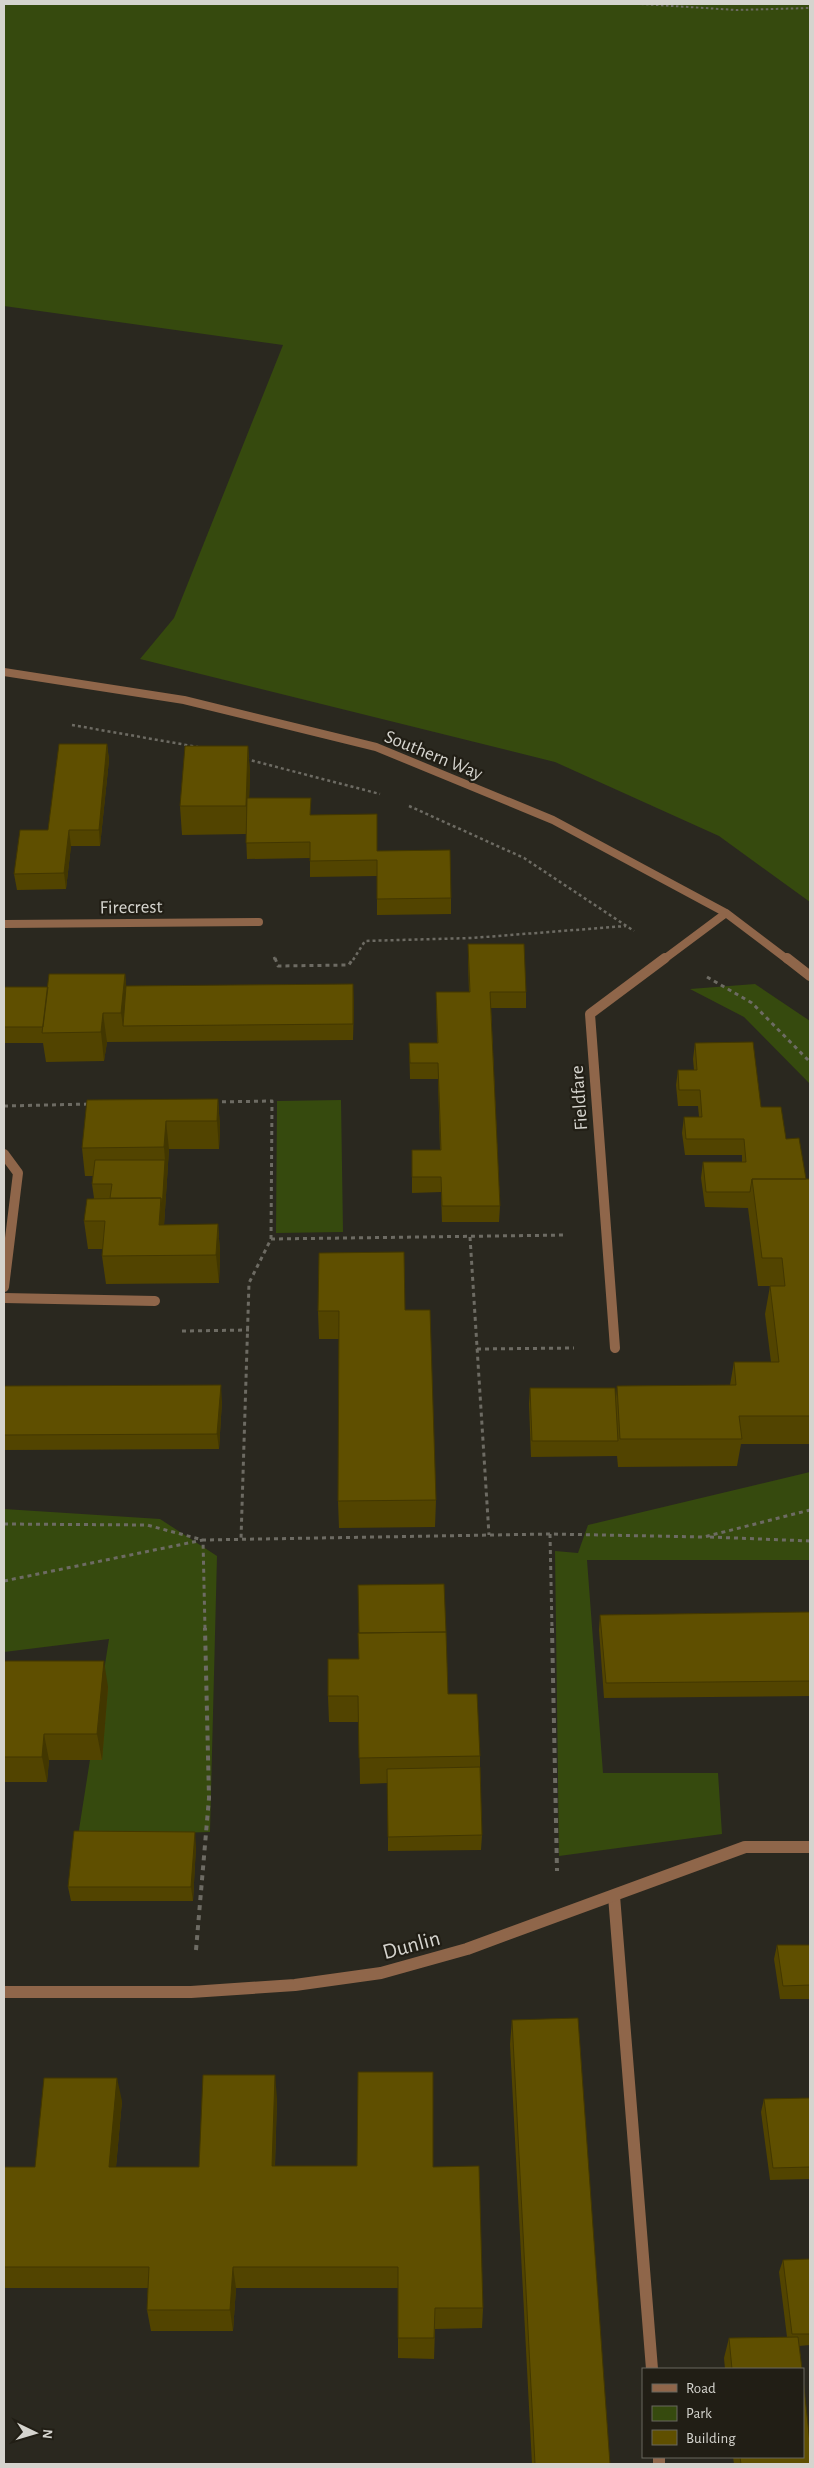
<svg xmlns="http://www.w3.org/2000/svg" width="814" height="2468" font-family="'Alegreya Sans',sans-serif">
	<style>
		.green { fill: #364a0e }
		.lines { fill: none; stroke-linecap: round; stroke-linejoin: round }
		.path-far3 { stroke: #6d6b63; stroke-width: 2; stroke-dasharray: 2.5 2.5; stroke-linecap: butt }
		.path-far2 { stroke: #6d6b63; stroke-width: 2.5; stroke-dasharray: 3 3; stroke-linecap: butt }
		.path-far1 { stroke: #6d6b63; stroke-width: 3; stroke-dasharray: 4 4; stroke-linecap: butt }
		.path { stroke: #6d6b63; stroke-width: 4; stroke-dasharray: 5 5; stroke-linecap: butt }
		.service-far1 { stroke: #8f664a; stroke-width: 10 }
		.service { stroke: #8f664a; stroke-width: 12 }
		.minor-far2 { stroke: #8f664a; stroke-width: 8 }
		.minor-far1 { stroke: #8f664a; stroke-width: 10 }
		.minor { stroke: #8f664a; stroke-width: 12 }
		.wall { fill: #524400 }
		.shaded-wall { fill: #423700 }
		.building { fill: #5f4f00; stroke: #423700 }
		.labels { text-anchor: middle; stroke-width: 4.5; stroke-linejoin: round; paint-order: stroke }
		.street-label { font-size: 19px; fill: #d5d4ce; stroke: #211e15 }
		.near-street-label { font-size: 22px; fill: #d5d4ce; stroke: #211e15 }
	</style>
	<rect width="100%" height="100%" fill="#2a281f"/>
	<path class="green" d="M4,4H810V902L719,836L555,762L140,659L174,618L283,345L4,306Z
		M755,984L810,1021V1084L744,1017L690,989Z
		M341,1100L343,1232L276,1233L277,1101Z
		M810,1472V1560H587L603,1773H718L722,1834L559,1856L555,1551L578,1553L588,1525Z
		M4,1509L160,1519L217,1556L210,1832L78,1836L109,1639L4,1652Z"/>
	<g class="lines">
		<path class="path-far3" d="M641,4L736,10L810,8"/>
		<path class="path-far2" d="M72,725L198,747
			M246,759L380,794
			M409,806L524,858L634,931
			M274,957L275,960
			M353,960L365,941L472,938L626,926"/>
		<path class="path-far1" d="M275,958L278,966L349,965L353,958
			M707,977L752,1003L810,1062
			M214,1102L272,1101L271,1239L249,1283L241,1539
			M4,1106L90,1104
			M470,1237L489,1535
			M271,1239L567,1235
			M182,1331L249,1330
			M477,1349L574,1348
			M4,1524L147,1525L203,1540L550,1534L704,1537L810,1510
			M550,1534L552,1629
			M710,1537L810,1541
			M4,1581L203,1540L205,1629"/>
		<path class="path" d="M552,1628L557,1871
			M196,1950L209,1798L205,1628"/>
		<path class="service-far1" d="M4,1298L155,1301"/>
		<path class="service" d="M614,1896L652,2369
			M659,2457V2464"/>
		<path class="minor-far2" d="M4,672L184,700L376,747L553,820L726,913L788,960
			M4,924L259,922
			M663,960L726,913"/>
		<path class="minor-far1" d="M787,958L810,976
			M4,1154L18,1173L4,1287
			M615,1348L590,1014L665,958"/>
		<path class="minor" d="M4,1992H191L295,1985L381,1973L467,1949L745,1847H810"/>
	</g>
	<path class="wall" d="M107,744L109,760L100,846H71L66,889L17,890L14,874L48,830Z
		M248,746L250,774L249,798L311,815L377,851L451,898V914L377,915V876L310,877V858L247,859L246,834L182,835L180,806Z
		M468,944L526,992V1008H491L500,1206L499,1222H442L441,1192L412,1193V1150H440L438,1079H410L409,1043H437L436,992H469L468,960Z
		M125,974L126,986L354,1000L353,1040L107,1042L104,1061L46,1062L43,1043H4V987H48Z
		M695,1043L761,1107L786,1139L806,1179H810V1444H741L737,1466L618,1467L617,1456L531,1457L529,1404L530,1388L616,1398L617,1386L730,1385L734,1362H771L765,1314L770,1286H758L748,1208L705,1207L701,1178L703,1162H742V1155H685L682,1133L684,1117H699L698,1106H678L676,1085L678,1070H694L693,1059Z
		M218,1099L220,1127L219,1149H169L164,1225L218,1224L220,1253L219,1283L106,1284L102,1256L103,1249H88L84,1221L94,1198L92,1184L93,1176H85L82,1148Z
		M405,1310L436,1500L435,1527L339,1528L338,1501L339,1339H319L318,1311Z
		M4,1386L222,1401L219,1449L4,1450Z
		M810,1612V1696L604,1698L599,1630L600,1615Z
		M359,1659L448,1694L480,1756V1767L482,1835L481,1850L388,1851V1783L360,1784L359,1722H329L328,1696Z
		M4,1661L108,1687L102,1760H49L47,1782H4Z
		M196,1846L193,1901H71L68,1887Z
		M777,1945H810V1999H780L774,1959Z
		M512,2020L610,2464H532L510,2044Z
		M277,2098L275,2166L433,2167L483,2308L482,2328L435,2329L434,2359L398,2358V2288H236L233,2331H151L147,2310L148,2288H4V2167H35L122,2101L116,2167H199Z
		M810,2098V2179L770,2180L761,2112L764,2099Z
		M810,2259V2345L799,2346L802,2369H725L724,2358L729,2338L787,2337L779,2272L783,2260Z
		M733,2457H803L810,2464H734Z"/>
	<path class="shaded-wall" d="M107,744L109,760L100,846L99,830Z
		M248,746L250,774L248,834L246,806Z
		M69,830L71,846L66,889L64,873Z
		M125,974L128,1002L123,1026L121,1013Z
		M353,984L354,1000L353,1040Z
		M103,1013L107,1042L104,1061L101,1032Z
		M218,1099L220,1127L219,1149L217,1121Z
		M166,1121L169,1149L164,1226L159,1225L165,1160L164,1147Z
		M218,1224L220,1253L219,1283L216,1255Z
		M221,1385L222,1401L219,1449L217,1434Z
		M104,1661L108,1687L102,1760L97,1734Z
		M44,1734L49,1760L47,1782L42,1757Z
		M195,1832L196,1846L193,1901L191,1887Z
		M275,2075L277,2098L274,2189L272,2166Z
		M117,2078L122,2101L114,2189L109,2167Z
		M233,2267L236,2288L233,2331L230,2310Z"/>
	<path class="building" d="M59,744H107L99,830H69L64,873L14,874L20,830H48Z
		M185,746H248L246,806H180Z
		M247,798H311L310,815L377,814V851L450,850L451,898L377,899V860L310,861V842L246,843Z
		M468,944H524L526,992H490L500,1206H442L441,1177H412V1150H441L438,1063H410L409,1043H438L436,992H470Z
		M49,974H125L121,1013H103L101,1032L42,1033Z
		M353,984V1024L123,1026L126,986Z
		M4,987H48L43,1027H4Z
		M753,1042L761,1107H781L786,1139L799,1138L806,1179H752L750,1192H706L703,1162H746L744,1139H686L684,1117H702L700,1090H679L678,1070H697L695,1043Z
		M218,1099L217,1121H166L164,1147L82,1148L87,1100Z
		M95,1160H165L162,1210L161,1198H110L112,1184H92Z
		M752,1179H810V1416H739L742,1439H620L617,1386L736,1385L734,1362H779L770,1286H785L782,1258H762Z
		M161,1198L159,1225L218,1224L216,1255L102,1256L105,1221H84L87,1199Z
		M404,1252L405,1310H430L436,1500L338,1501L339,1311H318L319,1253Z
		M221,1385L217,1434L4,1435V1386Z
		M530,1388H615L618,1441H532Z
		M444,1584L446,1632L359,1633L358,1585Z
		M810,1612V1681L606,1683L600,1615Z
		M446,1632L448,1694H477L480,1756L359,1758L358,1696H328V1659H359L358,1633Z
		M4,1661H104L97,1734H44L42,1757H4Z
		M480,1767L482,1835L388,1837L387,1769Z
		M74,1831L195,1832L191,1887H68Z
		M777,1945H810V1985L783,1986Z
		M578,2018L610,2464H535L512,2020Z
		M358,2072H433V2167L479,2166L483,2308H435L434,2338H398V2267H233L230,2310H147L149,2267H4V2167H35L44,2078H117L109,2167H199L203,2075H275L272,2166H357Z
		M810,2098V2167L773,2168L764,2099Z
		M810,2259V2334H792L783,2260Z
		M798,2337L802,2369H732L729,2338Z
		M803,2378L810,2443V2464H741L740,2457H803Z"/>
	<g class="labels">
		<g class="street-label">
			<text transform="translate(434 754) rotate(22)" y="7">Southern Way</text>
			<text transform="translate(131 906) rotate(-1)" y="7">Firecrest</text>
			<text transform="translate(578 1098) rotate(-94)" y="7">Fieldfare</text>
		</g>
		<g class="near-street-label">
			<text transform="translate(411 1944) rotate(-15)" y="8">Dunlin</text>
		</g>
	</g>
	<rect width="814" height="2468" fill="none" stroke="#d5d4ce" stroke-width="10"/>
	<rect x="642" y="2368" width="162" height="90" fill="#211e15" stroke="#69675f"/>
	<rect x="652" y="2384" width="25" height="8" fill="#8f664a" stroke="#69675f"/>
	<text x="686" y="2393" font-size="15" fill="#d5d4ce">Road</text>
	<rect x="652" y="2406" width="25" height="15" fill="#364a0e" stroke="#69675f"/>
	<text x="686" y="2418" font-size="15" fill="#d5d4ce">Park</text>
	<rect x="652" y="2430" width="25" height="15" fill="#5f4f00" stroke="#69675f"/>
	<text x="686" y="2443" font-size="15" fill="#d5d4ce">Building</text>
	<g transform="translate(35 2433) rotate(95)" stroke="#211e15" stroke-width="4" paint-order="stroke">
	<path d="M0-4L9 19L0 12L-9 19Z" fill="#d5d4ce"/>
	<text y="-8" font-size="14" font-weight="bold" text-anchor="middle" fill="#d5d4ce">N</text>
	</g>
</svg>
